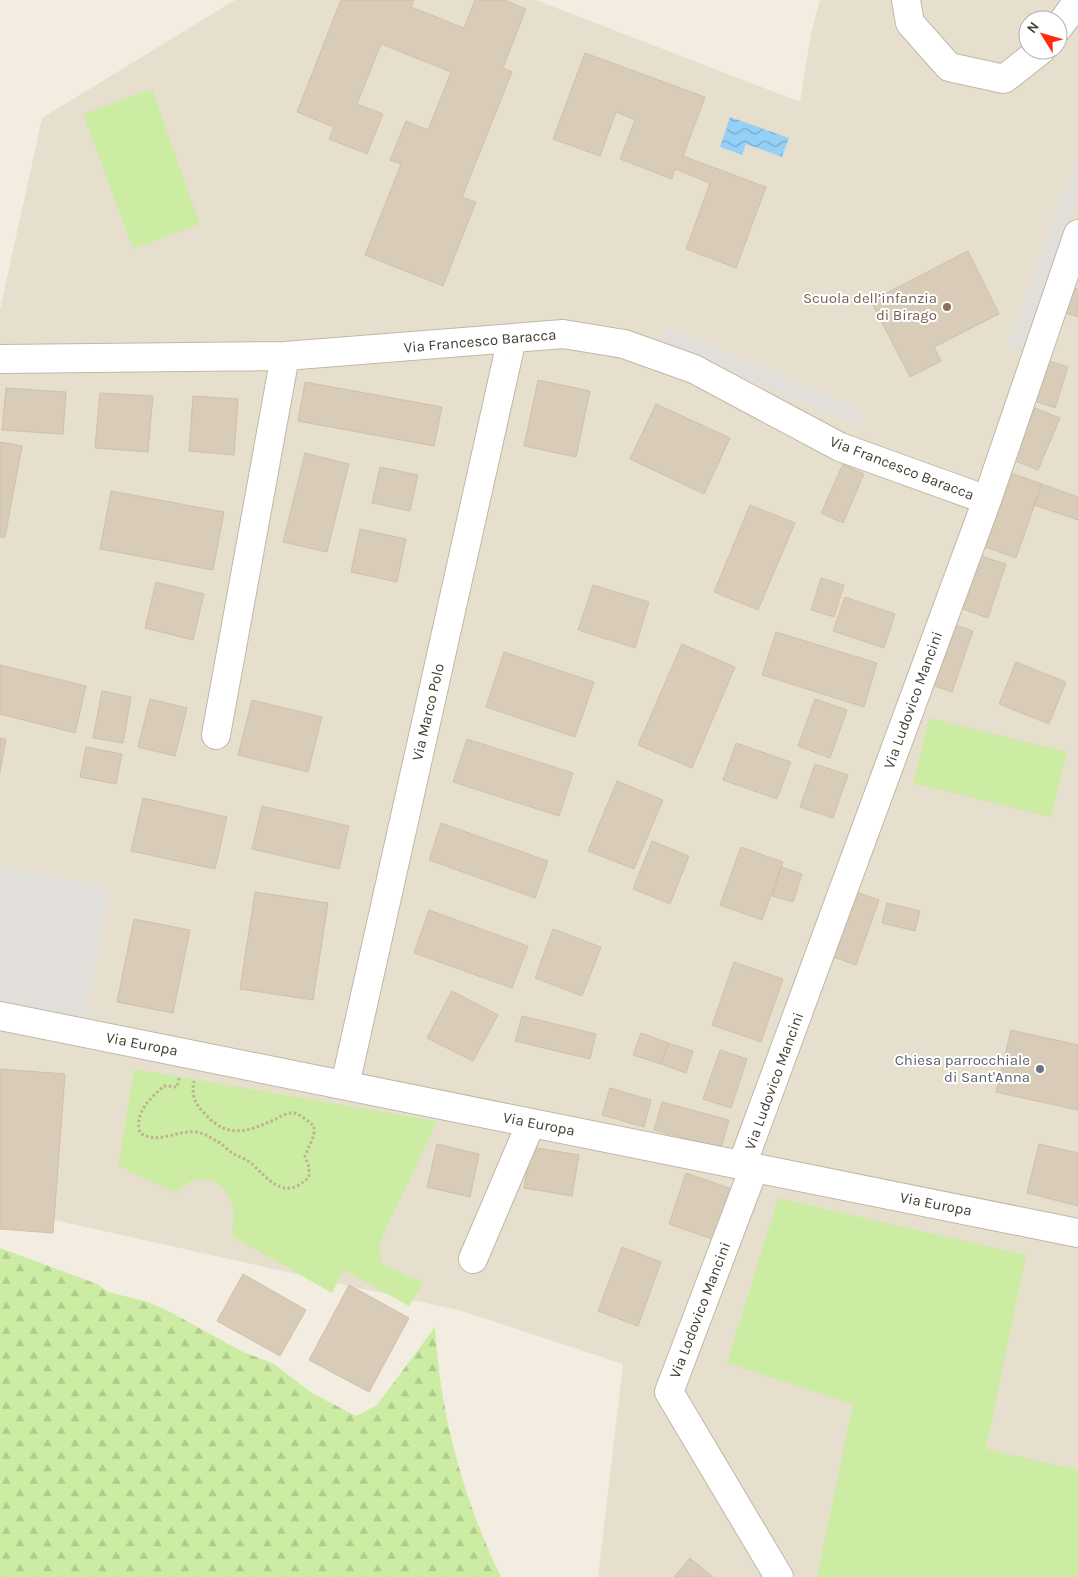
<svg xmlns="http://www.w3.org/2000/svg" width="1078" height="1577" font-family="Karla,sans-serif">
	<style>
		.residential { fill: #e7dfce; fill-rule: evenodd }
		.forest { fill: url(#forest-firs) }
		.park { fill: #cceca4 }
		.parking { fill: #e2dfda }
		.water { fill: url(#water-waves) }
		.building { fill: #d8cbb8; stroke: #d0c0a8 }
		.lines { fill: none; stroke-linecap: round; stroke-linejoin: round }
		.minor-casing { stroke: #c1b7a6; stroke-width: 30 }
		.path { stroke: #c1b092; stroke-width: 3; stroke-dasharray: 2.5 2.5; stroke-linecap: butt }
		.minor { stroke: #fff; stroke-width: 28 }
		.education-dot { fill: #8d6e63; stroke: #fff; stroke-width: 2 }
		.worship-dot { fill: #6b7280; stroke: #fff; stroke-width: 2 }
		.labels { text-anchor: middle; stroke-width: 4; stroke-linejoin: round; paint-order: stroke }
		.education-label { font-size: 15px; fill: #785e54; stroke: #fff; text-anchor: end }
		.street-label { font-size: 15px; fill: #443c31; stroke: #fff }
		.worship-label { font-size: 15px; fill: #5b616d; stroke: #fff; text-anchor: end }
	</style>
	<defs>
		<pattern id="forest-firs" width="22" height="20" patternUnits="userSpaceOnUse" patternTransform="scale(1.25)"><rect width="22" height="20" fill="#cceca4"/><path d="M5 1l3.5 6h-7zM16 11l3.5 6h-7z" fill="#b0cb8e"/></pattern>
		<pattern id="water-waves" width="16" height="10" patternUnits="userSpaceOnUse" patternTransform="scale(1.25)"><rect width="16" height="10" fill="#95d0f7"/><path d="M0 5q4-4 8 0t8 0" fill="none" stroke="#7baac9"/></pattern>
	</defs>
	<rect width="100%" height="100%" fill="#f2ede0"/>
	<path class="residential" d="M235,0H536L800,102L811,34L820,0H1078V1577H598L623,1364L462,1311L0,1208V310L42,118ZM1028,20H1058V50H1028Z"/>
	<path class="forest" d="M0,1248L97,1284L108,1292L148,1302L170,1312L241,1351L274,1364L312,1393L356,1416L377,1405L435,1327C440,1413 463,1499 501,1577H0Z"/>
	<path class="park" d="M152,89L200,224L133,249L83,114Z
		M929,718L1067,752L1051,817L913,783Z
		M134,1069L437,1121L380,1242L381,1263L424,1283L409,1306L344,1270L332,1293L232,1236C232,1228 235,1217 233,1209C229,1179 195,1169 176,1193L118,1166Z
		M778,1198L1026,1255L986,1449L1078,1470V1577H817L853,1404L727,1363Z"/>
	<path class="parking" d="M1078,155V194L1021,350L1007,345Z
		M667,326L856,407L866,430L660,342Z
		M0,865L110,887L86,1020L0,1003Z"/>
	<path class="water" d="M730,117L789,138L782,157L746,144L742,155L720,147Z"/>
	<path class="building" d="M341,0H414L411,7L464,28L475,0H504L526,9L503,68L512,72L462,197L476,202L443,286L365,255L401,164L390,160L406,121L428,130L451,72L381,44L357,104L383,114L367,154L329,139L334,127L297,112Z
		M585,53L705,97L683,156L766,187L736,268L686,249L710,183L675,169L672,179L620,159L635,120L616,112L600,156L553,139Z
		M968,251L999,314L934,347L941,361L910,377L871,301Z
		M1067,286L1078,289V317L1060,311Z
		M1049,361L1068,367L1055,408L1035,401Z
		M538,380L590,391L576,457L524,446Z
		M305,382L442,407L434,446L298,421Z
		M6,388L66,392L63,434L2,430Z
		M100,393L153,396L148,452L95,448Z
		M193,396L238,399L234,455L189,451Z
		M656,404L730,438L704,494L630,459Z
		M1035,408L1060,418L1038,470L1013,460Z
		M0,442L22,446L5,537H0Z
		M305,453L349,464L327,552L283,542Z
		M843,464L864,474L843,523L821,513Z
		M380,467L418,475L410,511L372,503Z
		M1008,472L1042,484L1016,558L983,546Z
		M1042,484L1078,497V520L1034,505Z
		M111,491L224,512L213,570L100,549Z
		M750,505L795,523L758,610L714,592Z
		M360,529L406,539L397,582L351,572Z
		M978,555L1006,564L988,618L960,608Z
		M821,578L844,585L834,617L811,610Z
		M156,582L204,594L193,640L145,628Z
		M593,585L649,602L635,648L578,630Z
		M845,597L895,614L884,648L833,631Z
		M953,624L973,631L952,692L932,685Z
		M776,632L877,663L864,707L762,675Z
		M682,644L735,667L692,768L638,745Z
		M504,652L594,682L575,737L486,707Z
		M1016,662L1066,682L1049,724L999,704Z
		M0,665L86,686L75,733L0,714Z
		M102,691L131,697L123,743L93,738Z
		M150,699L187,708L175,756L138,747Z
		M815,699L847,710L830,758L798,746Z
		M252,700L322,717L308,772L238,755Z
		M0,738L6,739L0,772Z
		M467,739L573,773L559,816L453,782Z
		M736,743L791,762L777,799L723,780Z
		M86,747L122,754L116,784L80,777Z
		M815,764L848,775L833,818L800,807Z
		M617,781L663,800L634,869L588,851Z
		M143,798L227,817L215,869L131,851Z
		M262,806L349,826L339,869L252,849Z
		M441,823L548,861L535,898L429,860Z
		M652,841L689,856L670,904L633,889Z
		M741,847L783,862L762,920L720,905Z
		M781,867L802,874L793,902L772,896Z
		M255,892L328,903L313,1000L240,989Z
		M856,892L879,900L856,965L833,957Z
		M887,903L920,911L915,931L882,923Z
		M429,910L528,946L512,988L414,953Z
		M134,919L190,930L173,1013L117,1002Z
		M553,929L601,947L582,996L535,978Z
		M734,962L783,979L761,1042L712,1025Z
		M452,991L498,1015L473,1061L427,1038Z
		M522,1016L596,1034L590,1059L515,1041Z
		M1011,1030L1078,1045V1110L996,1092Z
		M641,1033L668,1043L661,1064L633,1055Z
		M668,1043L693,1051L686,1073L661,1064Z
		M720,1050L747,1059L731,1108L703,1099Z
		M0,1069L65,1074L53,1233L0,1229Z
		M610,1088L651,1100L644,1127L602,1115Z
		M662,1102L729,1120L721,1148L654,1130Z
		M437,1144L479,1154L470,1197L427,1187Z
		M1039,1144L1078,1153V1206L1027,1193Z
		M531,1147L579,1155L572,1196L524,1188Z
		M686,1173L732,1189L715,1240L669,1224Z
		M622,1247L661,1262L638,1326L598,1311Z
		M243,1274L306,1310L280,1356L217,1321Z
		M349,1285L409,1318L369,1392L309,1360Z
		M690,1558L713,1577H674Z"/>
	<g class="lines">
		<defs>
			<path id="minor" d="M906,0L910,23L949,67L1004,79L1041,50
				M1058,28L1078,1
				M0,359L285,356L563,334L624,344L694,369L840,447L987,500
				M216,735L285,356
				M0,1016L1078,1233
				M345,1085L512,338
				M742,1165L987,500L1078,234
				M754,1168L669,1392L779,1577
				M473,1259L531,1123"/>
		</defs>
		<use href="#minor" class="minor-casing"/>
		<path class="path" d="M179,1078L177,1087L164,1086C150,1098 134,1113 140,1133C159,1145 175,1130 196,1132C205,1133 212,1139 220,1143C224,1146 228,1150 232,1153C239,1157 247,1159 252,1164C271,1182 285,1201 309,1177V1167L305,1156L314,1135V1126C308,1121 301,1115 294,1113C288,1112 281,1116 276,1119C249,1131 229,1140 206,1115C195,1104 191,1096 194,1081"/>
		<use href="#minor" class="minor"/>
	</g>
	<circle class="education-dot" cx="947" cy="307" r="5"/>
	<circle class="worship-dot" cx="1040" cy="1069" r="5"/>
	<g class="labels">
		<g class="education-label">
			<text x="937" y="303">Scuola dell’infanzia<tspan x="937" dy="17">di Birago</tspan></text>
		</g>
		<g class="street-label">
			<text transform="translate(480 341) rotate(-5)" y="5">Via Francesco Baracca</text>
			<text transform="translate(902 468) rotate(21)" y="5">Via Francesco Baracca</text>
			<text transform="translate(913 700) rotate(-70)" y="5">Via Ludovico Mancini</text>
			<text transform="translate(428 712) rotate(-77)" y="5">Via Marco Polo</text>
			<text transform="translate(142 1044) rotate(11)" y="5">Via Europa</text>
			<text transform="translate(774 1081) rotate(-70)" y="5">Via Ludovico Mancini</text>
			<text transform="translate(539 1124) rotate(11)" y="5">Via Europa</text>
			<text transform="translate(936 1204) rotate(11)" y="5">Via Europa</text>
			<text transform="translate(700 1310) rotate(-69)" y="5">Via Lodovico Mancini</text>
		</g>
		<g class="worship-label">
			<text x="1030" y="1065">Chiesa parrocchiale<tspan x="1030" dy="17">di Sant'Anna</tspan></text>
		</g>
	</g>
	<g transform="translate(1043 35) rotate(307)"><circle r="24" fill="#ffffff" stroke="#b4b1ad"/>
	<path d="M0-4L9 19L0 12L-9 19Z" fill="#ff2c0b"/>
	<text y="-8" font-size="14" font-weight="bold" text-anchor="middle" fill="#443c31">N</text>
	</g>
</svg>
